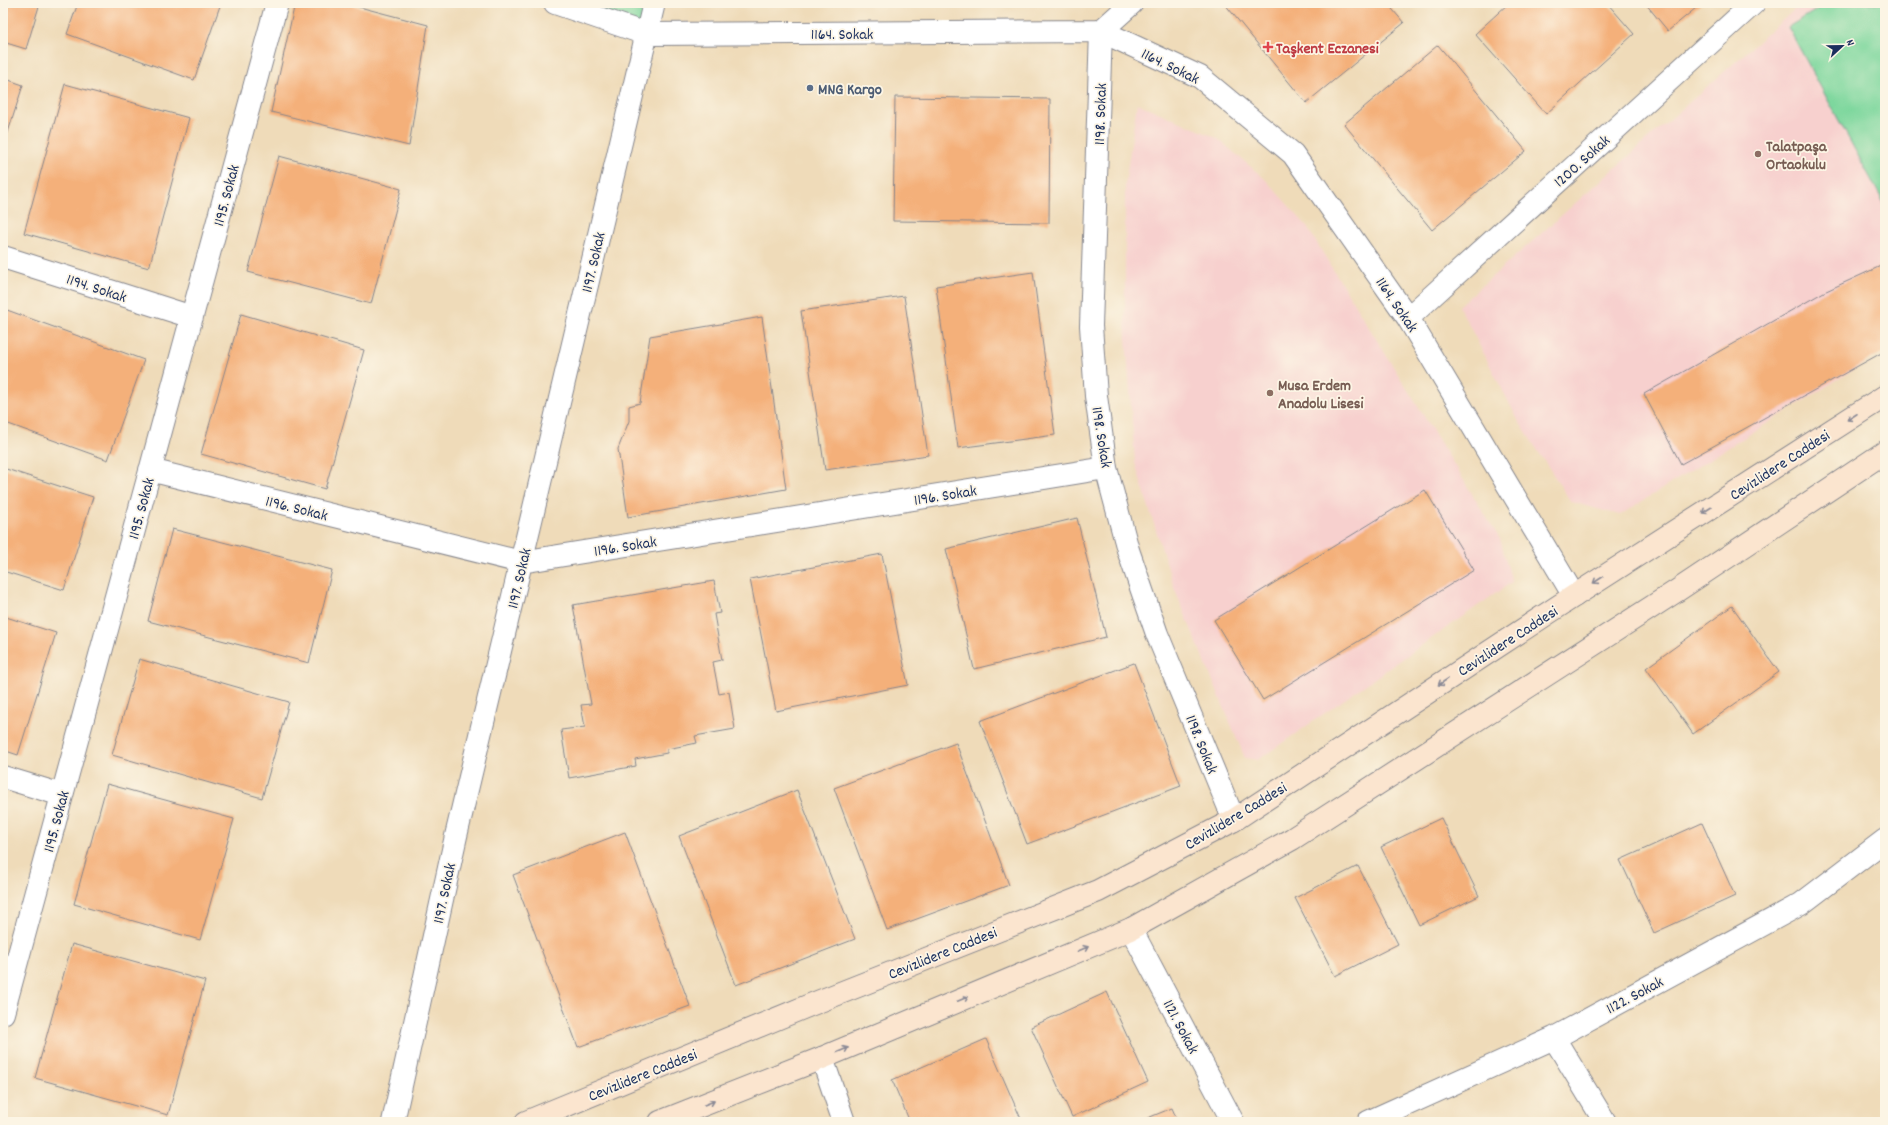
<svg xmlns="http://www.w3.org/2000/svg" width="1888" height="1125" font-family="Dekko,sans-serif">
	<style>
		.built { fill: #f7d0ce }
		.green { fill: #7dd79d; stroke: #4c837e }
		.building { fill: #f4b07a }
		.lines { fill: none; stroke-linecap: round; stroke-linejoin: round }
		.street-casing { stroke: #85858c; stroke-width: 24 }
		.secondary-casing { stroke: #85858c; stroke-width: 24 }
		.street { stroke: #fff; stroke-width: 22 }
		.secondary { stroke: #fbe5cf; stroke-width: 22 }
		.oneway { stroke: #8b8a96 }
		.health-dot { fill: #e0444e; stroke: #fcf5e5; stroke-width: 1.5 }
		.service-dot { fill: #5c6f8a; stroke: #fcf5e5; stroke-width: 1.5 }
		.education-dot { fill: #8d6e63; stroke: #fcf5e5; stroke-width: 1.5 }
		.labels { text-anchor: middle; stroke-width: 3.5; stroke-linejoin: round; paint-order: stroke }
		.street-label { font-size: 16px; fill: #1b2f5e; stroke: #fcf5e5 }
		.health-label { font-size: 16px; font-weight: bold; fill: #be3a42; stroke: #fcf5e5; text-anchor: start }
		.service-label { font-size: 16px; font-weight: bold; fill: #4e5e75; stroke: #fcf5e5; text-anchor: start }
		.education-label { font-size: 16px; font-weight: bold; fill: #785e54; stroke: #fcf5e5; text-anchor: start }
	</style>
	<rect width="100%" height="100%" fill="#fcf5e5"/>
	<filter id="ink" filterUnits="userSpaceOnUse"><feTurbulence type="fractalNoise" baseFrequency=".025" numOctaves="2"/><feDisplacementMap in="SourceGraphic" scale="8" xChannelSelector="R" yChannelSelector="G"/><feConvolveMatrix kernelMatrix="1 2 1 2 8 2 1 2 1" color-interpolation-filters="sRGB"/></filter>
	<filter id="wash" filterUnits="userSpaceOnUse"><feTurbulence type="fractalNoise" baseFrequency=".012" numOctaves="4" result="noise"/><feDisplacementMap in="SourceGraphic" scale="16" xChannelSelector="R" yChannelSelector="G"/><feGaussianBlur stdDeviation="0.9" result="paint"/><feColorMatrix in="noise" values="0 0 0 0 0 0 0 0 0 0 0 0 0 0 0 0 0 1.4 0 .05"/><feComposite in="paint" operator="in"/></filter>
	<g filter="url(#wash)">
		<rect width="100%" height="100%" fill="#efdbb9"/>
		<path class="built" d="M1802,3H1885V350L1620,515L1571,502L1518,420L1459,306Z
			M1137,103L1217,138L1265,179L1305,224L1500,539L1512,582L1258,760L1245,758L1174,588L1135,463L1125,323V185Z"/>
		<path class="green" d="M555,3H654L646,34Z
			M1828,3H1885V205L1788,27Z"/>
		<g id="blocks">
			<path class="building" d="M3,3H40L26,49L3,42Z
				M78,3H221L194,80L67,34Z
				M295,3H344L428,25L409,146L271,112Z
				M1224,3H1387L1404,23L1306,103Z
				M1509,3H1607L1634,34L1546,114L1475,34Z
				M1645,3H1702L1668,31Z
				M1438,45L1526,151L1432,230L1344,124Z
				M3,78L23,85L3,148Z
				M65,84L189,118L149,268L24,233Z
				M895,97L1050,99L1049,223L893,221Z
				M279,156L401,189L371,304L248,272Z
				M1885,264V351L1681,464L1644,394L1824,292Z
				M1033,272L1055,435L958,448L936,286Z
				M904,296L928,455L825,470L801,311Z
				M7,310L144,360L108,460L3,422V321Z
				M241,314L364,350L325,489L201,454Z
				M762,317L786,489L628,517L618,449L629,421V406L640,403L650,336Z
				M3,468L93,497L64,590L3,571Z
				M1425,490L1474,570L1263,700L1214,620Z
				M1077,518L1106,637L974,669L946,549Z
				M172,529L332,570L309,663L148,621Z
				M882,554L908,685L776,711L750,579Z
				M714,581L720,613L714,614L722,660L713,662L719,694L729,692L735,729L695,736L697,743L667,749V753L635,759L636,766L569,778L561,730L585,727L581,705L591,704L573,605Z
				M1732,606L1779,672L1693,734L1646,668Z
				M3,616L56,633L18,755L3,750Z
				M139,659L289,702L262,798L112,755Z
				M1134,663L1181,786L1027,844L980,721Z
				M956,743L1009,885L887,930L834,788Z
				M107,784L234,819L200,940L74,904Z
				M797,790L855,939L736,985L679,836Z
				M1441,818L1479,896L1419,925L1381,847Z
				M1702,823L1735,896L1654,933L1620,860Z
				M625,832L690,1006L578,1047L513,875Z
				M1358,866L1398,944L1335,976L1295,898Z
				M72,944L205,981L168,1115L35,1078Z
				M1107,992L1148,1082L1072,1117L1031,1027Z
				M986,1039L1021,1119L1015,1122H910L892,1080Z
				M1172,1108L1178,1122H1138Z"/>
		</g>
	</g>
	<g filter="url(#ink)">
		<use href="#blocks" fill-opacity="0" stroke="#85858c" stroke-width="1"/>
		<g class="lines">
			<defs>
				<path id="street" d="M555,3L646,34L1101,31L1200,77L1293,154L1408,318L1574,596
					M1132,3L1101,31L1091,326L1096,396L1106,468L1128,550L1157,634L1234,820
					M3,257L192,317
					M1408,318L1754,3
					M150,470L521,562L1106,468
					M3,777L62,795
					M1131,929L1233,1122
					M3,1013L277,3
					M1554,1038L1605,1122
					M822,1058L844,1122
					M393,1122L456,836L654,3
					M1368,1122L1554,1038L1801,904L1885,840"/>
				<path id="secondary" d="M526,1122L810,1005L1098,891L1234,820L1574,596L1885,396
					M660,1122L822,1058L1131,929L1292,839L1678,590L1885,452"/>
			</defs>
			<use href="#street" class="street-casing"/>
			<use href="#secondary" class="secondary-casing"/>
			<use href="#street" class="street"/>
			<use href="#secondary" class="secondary"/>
		</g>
		<defs><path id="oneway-shaft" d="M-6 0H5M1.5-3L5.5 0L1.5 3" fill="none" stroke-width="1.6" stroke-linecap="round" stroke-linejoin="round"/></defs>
		<g class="oneway">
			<use href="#oneway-shaft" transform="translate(1852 417) rotate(147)"/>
			<use href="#oneway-shaft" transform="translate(1707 510) rotate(147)"/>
			<use href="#oneway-shaft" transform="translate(1598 580) rotate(147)"/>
			<use href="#oneway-shaft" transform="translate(1443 682) rotate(147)"/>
			<use href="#oneway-shaft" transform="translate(1083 949) rotate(-23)"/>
			<use href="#oneway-shaft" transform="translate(963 999) rotate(-23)"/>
			<use href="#oneway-shaft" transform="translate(843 1050) rotate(-23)"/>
			<use href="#oneway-shaft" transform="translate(709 1103) rotate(-21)"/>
		</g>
	</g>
	<path class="health-dot" d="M1266 41h4v4h4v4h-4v4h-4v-4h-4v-4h4z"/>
	<circle class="service-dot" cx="810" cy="88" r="4"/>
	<g class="education-dot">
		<circle cx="1758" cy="154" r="4"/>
		<circle cx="1270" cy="393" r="4"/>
	</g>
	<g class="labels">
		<g class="street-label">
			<text x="842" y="39">1164. Sokak</text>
			<text transform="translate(1171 65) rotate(26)" y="6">1164. Sokak</text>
			<text transform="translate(1099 114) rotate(-88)" y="6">1198. Sokak</text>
			<text transform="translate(1581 160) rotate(-42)" y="6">1200. Sokak</text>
			<text transform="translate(225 195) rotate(-75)" y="6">1195. Sokak</text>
			<text transform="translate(592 262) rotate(-77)" y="6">1197. Sokak</text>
			<text transform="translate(97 287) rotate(18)" y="6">1194. Sokak</text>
			<text transform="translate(1398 304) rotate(56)" y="6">1164. Sokak</text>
			<text transform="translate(1103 437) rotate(81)" y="6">1198. Sokak</text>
			<text transform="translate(1779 464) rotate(-33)" y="6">Cevizlidere Caddesi</text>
			<text transform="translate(945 494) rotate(-9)" y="6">1196. Sokak</text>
			<text transform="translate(297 507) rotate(14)" y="6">1196. Sokak</text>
			<text transform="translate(140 508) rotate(-75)" y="6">1195. Sokak</text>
			<text transform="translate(625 545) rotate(-9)" y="6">1196. Sokak</text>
			<text transform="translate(518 578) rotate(-77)" y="6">1197. Sokak</text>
			<text transform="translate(1507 640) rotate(-33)" y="6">Cevizlidere Caddesi</text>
			<text transform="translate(1203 744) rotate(68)" y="6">1198. Sokak</text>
			<text transform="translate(1235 815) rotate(-31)" y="6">Cevizlidere Caddesi</text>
			<text transform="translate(55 821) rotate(-75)" y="6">1195. Sokak</text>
			<text transform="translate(443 893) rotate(-78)" y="6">1197. Sokak</text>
			<text transform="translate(942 952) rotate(-22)" y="6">Cevizlidere Caddesi</text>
			<text transform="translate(1634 994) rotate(-28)" y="6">1122. Sokak</text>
			<text transform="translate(1182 1026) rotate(62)" y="6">1121. Sokak</text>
			<text transform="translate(642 1074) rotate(-22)" y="6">Cevizlidere Caddesi</text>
		</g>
		<g class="health-label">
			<text x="1276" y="53">Taşkent Eczanesi</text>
		</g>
		<g class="service-label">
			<text x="818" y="94">MNG Kargo</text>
		</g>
		<g class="education-label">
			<text x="1766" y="151">Talatpaşa<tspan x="1766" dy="18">Ortaokulu</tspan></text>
			<text x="1278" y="390">Musa Erdem<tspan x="1278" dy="18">Anadolu Lisesi</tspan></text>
		</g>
	</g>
	<rect width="1888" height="1125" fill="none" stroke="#fcf5e5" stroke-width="16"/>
	<g transform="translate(1842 46) rotate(68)" stroke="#fcf5e5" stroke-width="3" paint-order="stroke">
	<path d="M0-3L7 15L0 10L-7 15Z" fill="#1b2f5e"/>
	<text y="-6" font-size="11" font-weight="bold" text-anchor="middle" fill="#1b2f5e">N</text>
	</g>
</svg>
